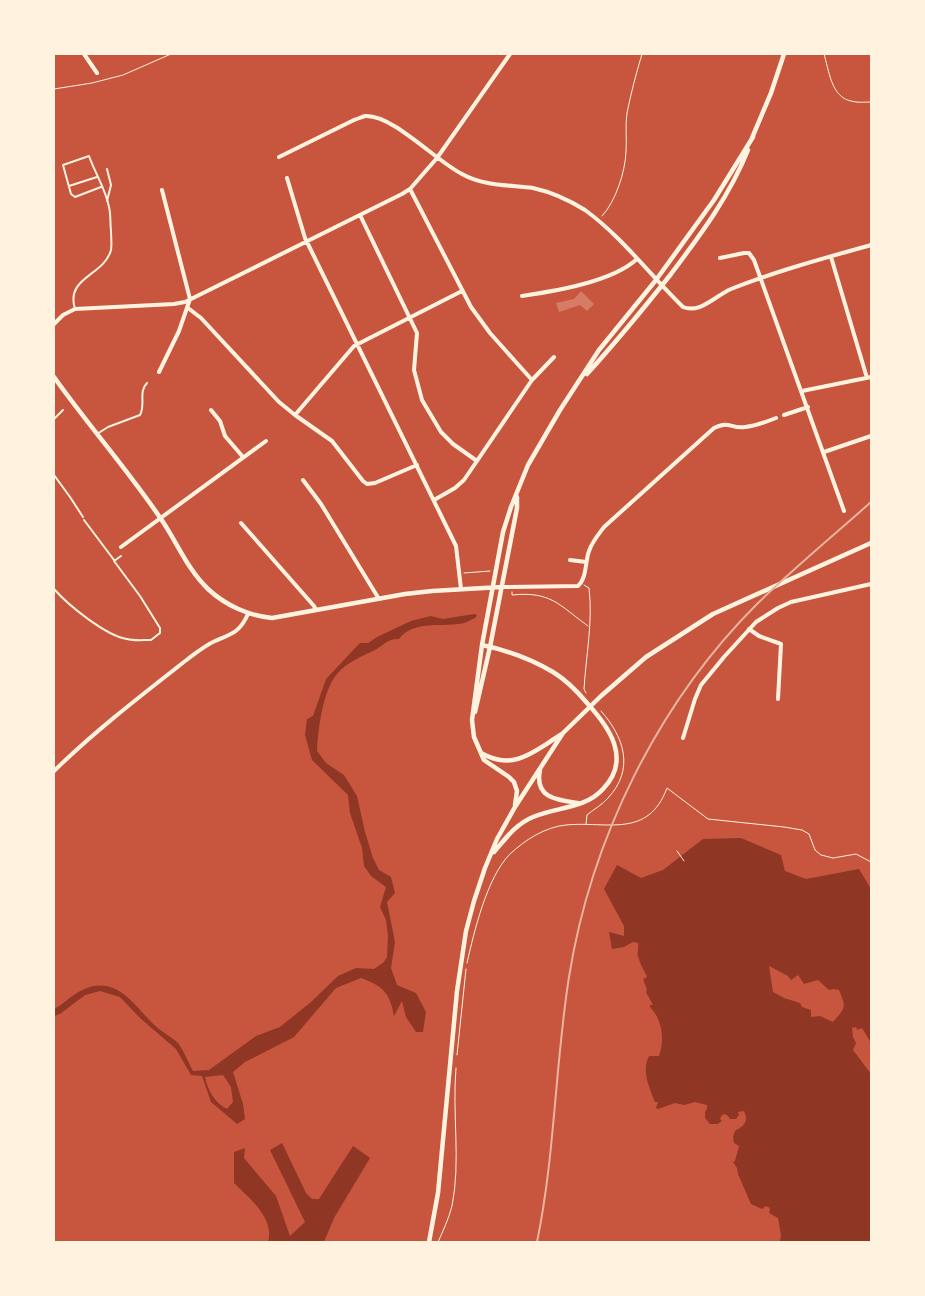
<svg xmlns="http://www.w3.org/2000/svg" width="925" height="1296" font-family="'Exo 2',sans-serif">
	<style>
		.water { fill: #8f3625; fill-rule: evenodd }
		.building { fill: #d67c66 }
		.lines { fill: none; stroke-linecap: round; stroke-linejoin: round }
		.path { stroke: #fff3e0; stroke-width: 1 }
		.service { stroke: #fff3e0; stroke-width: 2 }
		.minor { stroke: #fff3e0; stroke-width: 4 }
		.tertiary { stroke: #fff3e0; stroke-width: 4.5 }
		.rail { stroke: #e9b49f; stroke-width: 2 }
	</style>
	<rect width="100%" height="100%" fill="#c8553d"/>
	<path class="water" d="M474,614L477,615L475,618C472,619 468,622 464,623C444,628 414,619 399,639C388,638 383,646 373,651C360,657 346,663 337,674C323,690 318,729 317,751L326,763L344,775L357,796L365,832L373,858L379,870L391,877L395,893L387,902L395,942L391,968L397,985L416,993L426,1012L423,1032H416L406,1017L402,1001L394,1016C390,993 383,986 361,978L336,988L294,1037L245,1062L233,1072L243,1104L245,1119L237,1124L211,1102L202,1076L191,1075L176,1049L140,1018L120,997L100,991L85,995L60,1014L54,1016V1009C69,1001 75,990 94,986C124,981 139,1013 159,1029C165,1034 173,1038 178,1043C184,1051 188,1062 193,1071L209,1070L256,1036L280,1027L311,1002L338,976L356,968L374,969L384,962L387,957L388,936L386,920L380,907L386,887L371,876L364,866L362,848L350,813L348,795L312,760L305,735L307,719L313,716L326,679L360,643H368L377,637L411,621L431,616L443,619ZM223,1075L231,1087L233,1102L227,1109C215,1103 208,1091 205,1077Z
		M741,838L781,855L785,871L806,879L859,869L871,889V1043L862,1028L857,1030L856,1027L852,1028L853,1037L856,1043L853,1050L871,1074V1242H780L781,1235L778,1218L769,1213L770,1208L766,1206L762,1209L751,1204L738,1174L737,1168L733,1162L735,1161L739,1146L734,1143L733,1137L735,1131C744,1126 749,1122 744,1111L738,1112L739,1115L736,1119H730L729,1117L725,1114L722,1115L720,1119L722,1121L718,1124H710L705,1118V1112L707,1109V1105L695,1102L684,1105L675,1103L658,1109L656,1108L658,1102H655C650,1089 641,1071 649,1056H659C665,1039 662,1019 650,1007V1005H653L646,992L647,990L643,979L646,978L647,976C643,969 640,964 638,956C637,952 639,948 638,943L633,942L624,947L612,949L609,932L624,936V926L604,889L617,865L641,878L663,870L703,839ZM769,966L788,976L791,980L798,975L804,984L818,980L829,990L834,989L839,990C847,1008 845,1008 833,1022L820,1016L811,1017V1010L802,1007L800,1003L784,998L773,992Z
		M282,1143L306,1193L312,1199H319L353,1146L370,1158L334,1218L324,1242H268C275,1218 249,1198 234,1183V1152L245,1148L244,1158L276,1196L290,1236L305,1222L270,1150Z"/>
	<path class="building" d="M581,291L594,304L587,311L580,305L559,312L556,303L574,299Z"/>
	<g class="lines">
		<path class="path" d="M824,54C829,70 831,97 851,101C857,103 865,102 871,102
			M54,89L92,83L123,75L171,54
			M602,216C616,201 625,172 626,152C627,139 625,126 627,113C631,93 636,74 642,54
			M464,573L490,571
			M584,585L589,588C593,621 586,656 584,689L586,693
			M512,592V595C551,591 559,605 588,626
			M586,824L587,815C594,809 602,805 608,798C635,769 624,737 601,711
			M677,851L684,861
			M467,963C474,932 487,877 510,854C525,840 545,827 566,825C607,821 648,839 667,788L708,819L784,827L802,830L809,834L815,850L821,855L833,858L856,854L871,862
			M457,1055L466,969
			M438,1242C443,1231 449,1218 452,1206C461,1161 452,1114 456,1068"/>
		<path class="service" d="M107,169L111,185L107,201
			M69,186L97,177
			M75,309C65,277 104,276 111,250C112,244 111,237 111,231C110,223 111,215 109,207C106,190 95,173 89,156L63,165L71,194L75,197L101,187
			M54,419L63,410
			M97,434L108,427L140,415C146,404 138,392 147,383
			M54,475L70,497L83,517
			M84,520L114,560
			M54,589C68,605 106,636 127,639C134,641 143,640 151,640L160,633V628L140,596L114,561L121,556"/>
		<path class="minor" d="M84,54L97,73
			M279,157L354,120C357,119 362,117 365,116C392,114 436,161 462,174C483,186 509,185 533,188C551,192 569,200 585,210C622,237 650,275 683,307C700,314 715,296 731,289C776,271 825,258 871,245
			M287,178L305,238L456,546L461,589
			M410,189L471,307L490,333L532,380L464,480L455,488L434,500
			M360,215L417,333L414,370L422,400L441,432L453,444L477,461
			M831,257L867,378
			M720,258L744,253H749L754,260L844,511
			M522,296C555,291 612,282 637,259
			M188,308L201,318L279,402L295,415L332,441L363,481L367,484L375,483L417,465
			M54,324L63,315L75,309L174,304L185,302L402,194L410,189L437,158L510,54
			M159,372L179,331L190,299L162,190
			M532,380L554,357
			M802,391L871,377
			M211,410L220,421L225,436L243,457
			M295,415L354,346L462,291
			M784,415L808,407
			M824,452L871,436
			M303,480L321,504L379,599
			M241,523L314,606L316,610
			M121,547L266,441
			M570,560L586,562
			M501,587L578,586C587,578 585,562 589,551C592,542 598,535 604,527L714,428C730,420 730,429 745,427C755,426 766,422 776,418
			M749,629L759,636L781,644L778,699
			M683,738L695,699L701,685L724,657L756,622L778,608L791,602L871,584
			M54,771C96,730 143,694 189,658C197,652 206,645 215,641C232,634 240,632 248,614"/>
		<path class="tertiary" d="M752,138L771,93L784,54
			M587,374C616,342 644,308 671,274C701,234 729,197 748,150
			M54,377C88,425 128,470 161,519C177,542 187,569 208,589C225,605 249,616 272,618L405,594L432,591L501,587
			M482,645C506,650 531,659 553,672C566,680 577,691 587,703C609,727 632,759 603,789C585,809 556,807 533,817C516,824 506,838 494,852
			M475,712L490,647L517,508V497
			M481,753C514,772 534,751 562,734
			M540,770C534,798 557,800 578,803
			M515,805L517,791L514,782L509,777L484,760L474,737L472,720L482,645L503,532L511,507L528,465L560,410L599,350L656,280L714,200L753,137
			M429,1242L438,1193L457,991L466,931L474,901L485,868L497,839L515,807L563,733L601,696L646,657L713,614L871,543"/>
		<path class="rail" d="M537,1242C555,1155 555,1065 569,977C591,839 658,703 757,604C794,568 833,536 871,502"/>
	</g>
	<rect width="925" height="1296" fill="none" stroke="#fff3e0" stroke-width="110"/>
</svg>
